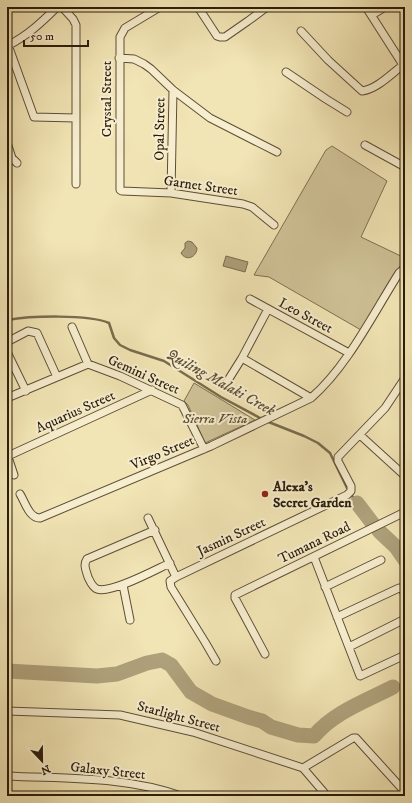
<svg xmlns="http://www.w3.org/2000/svg" width="412" height="803" font-family="'IM FELL DW Pica',serif">
	<style>
		.green { fill: #d0c398; stroke: #7d7052 }
		.water { fill: #aea17b; stroke: #796c4e }
		.lines { fill: none; stroke-linecap: round; stroke-linejoin: round }
		.stream { stroke: #796c4e; stroke-width: 2.5 }
		.river { stroke: #aea17b; stroke-width: 15 }
		.minor-casing { stroke: #5c4f36; stroke-width: 9 }
		.minor { stroke: #f7eecf; stroke-width: 7 }
		.poi-dot { fill: #8f2418; stroke: #f7eecf; stroke-width: 1.5 }
		.labels { text-anchor: middle; stroke-width: 4; stroke-linejoin: round; paint-order: stroke }
		.street-label { font-size: 14px; fill: #2a1d0b; stroke: #f7eecf }
		.park-label { font-size: 14px; font-style: italic; fill: #5c4f35; stroke: #f7eecf }
		.poi-label { font-size: 14px; font-weight: bold; fill: #2a1d0b; stroke: #f7eecf; text-anchor: start }
		.water-label { font-size: 15px; font-style: italic; fill: #5f5238; stroke: #f7eecf }
	</style>
	<rect width="100%" height="100%" fill="#f2e5b5"/>
	<filter id="stains"><feTurbulence type="fractalNoise" baseFrequency=".005" numOctaves="4"/><feColorMatrix values="0 0 0 0 .2 0 0 0 0 .09 0 0 0 0 .02 0 0 0 .5 -.17"/></filter>
	<radialGradient id="worn" r=".72"><stop offset=".6" stop-color="#630" stop-opacity="0"/><stop offset="1" stop-color="#630" stop-opacity=".3"/></radialGradient>
	<path class="green" d="M332,146L387,181L361,237L405,258L361,330L269,277L254,275L326,150Z
		M194,383L255,420L205,443L188,405L184,401Z"/>
	<path class="water" d="M188,241L192,242L197,248C197,257 186,262 181,253L185,248V243Z
		M226,256L248,262L245,272L223,266Z"/>
	<g class="lines">
		<path class="stream" d="M7,320C30,316 88,314 109,323L114,338L120,345L130,350L164,361L221,397L262,419
			M266,421L304,436L318,443L330,453L348,490L357,503"/>
		<path class="river" d="M357,503L373,524
			M379,531L396,547L405,560
			M7,671L97,676L117,674L147,663L162,660L171,665L191,692L212,704L248,717L262,721L271,727L298,735L314,736C334,712 366,701 393,687"/>
		<defs>
			<path id="minor" d="M62,7L73,19L76,25V184
				M160,7L125,28L120,37V190L122,191L171,193L243,204L252,207L274,225
				M198,7L217,36L220,37H225L248,21L267,7
				M366,7L405,68
				M372,15L385,7
				M301,31L328,60L362,91C377,89 391,74 403,65
				M8,45L34,117L76,118
				M7,46C27,36 41,23 57,7
				M119,58L134,59L144,64L151,69L173,90L210,118L277,152
				M286,72L326,99L347,112
				M7,143L12,158L17,163
				M365,145L405,167
				M171,193L173,90
				M250,299L349,353
				M72,327L88,364L120,376L182,405L204,449
				M7,342L28,331L37,333L57,377
				M7,352L26,391
				M242,358L311,398
				M225,385L242,358L268,309
				M7,398L88,364
				M360,435L405,476
				M7,454L14,475
				M8,456L152,390
				M20,494C25,502 29,518 40,518L211,446L311,398C347,367 373,314 399,273L405,268
				M148,518L176,577
				M155,530L87,559C83,565 86,570 88,577C90,581 92,587 97,589C111,594 155,570 170,563
				M314,557L360,676L405,655
				M123,585L130,620
				M325,587L381,560
				M337,617L399,588H402L405,595
				M349,647L405,619
				M265,654L235,598V595L405,512
				M216,661L205,642L171,587L170,581L176,577L347,495L351,491V486L338,461V457L385,408L405,378
				M7,711L120,715L193,732L303,768L327,796
				M303,768L353,738H356L405,792
				M7,776C65,779 125,776 181,796"/>
		</defs>
		<use href="#minor" class="minor-casing"/>
		<use href="#minor" class="minor"/>
	</g>
	<circle class="poi-dot" cx="265" cy="494" r="4"/>
	<g class="labels">
		<g class="street-label">
			<text transform="translate(106 99) rotate(-90)" y="5">Crystal Street</text>
			<text transform="translate(159 129) rotate(-89)" y="5">Opal Street</text>
			<text transform="translate(201 185) rotate(8)" y="5">Garnet Street</text>
			<text transform="translate(306 315) rotate(28)" y="5">Leo Street</text>
			<text transform="translate(144 374) rotate(24)" y="5">Gemini Street</text>
			<text transform="translate(75 411) rotate(-24)" y="5">Aquarius Street</text>
			<text transform="translate(162 452) rotate(-23)" y="5">Virgo Street</text>
			<text transform="translate(231 536) rotate(-25)" y="5">Jasmin Street</text>
			<text transform="translate(314 542) rotate(-26)" y="5">Tumana Road</text>
			<text transform="translate(179 716) rotate(15)" y="5">Starlight Street</text>
			<text transform="translate(108 770) rotate(6)" y="5">Galaxy Street</text>
		</g>
		<g class="park-label">
			<text x="215" y="423">Sierra Vista</text>
		</g>
		<g class="poi-label">
			<text x="273" y="491">Alexa's<tspan x="273" dy="16">Secret Garden</tspan></text>
		</g>
		<g class="water-label">
			<text transform="translate(221 382) rotate(29)" y="5">Quiling Malaki Creek</text>
		</g>
	</g>
	<rect width="412" height="803" fill="none" stroke="#f2e5b5" stroke-width="24"/>
	<rect x="8" y="8" width="396" height="787" fill="none" stroke="#2a1d0b" stroke-width="2"/>
	<rect x="12" y="12" width="388" height="779" fill="none" stroke="#2a1d0b"/>
	<g transform="translate(42 761) rotate(158)" stroke="#f7eecf" stroke-width="3" paint-order="stroke">
	<path d="M0-3L7 15L0 10L-7 15Z" fill="#2a1d0b"/>
	<text y="-6" font-size="11" font-weight="bold" text-anchor="middle" fill="#2a1d0b">N</text>
	</g>
	<path d="M24 40v6h64v-6" fill="none" stroke="#2a1d0b" stroke-width="2"/>
	<text x="30" y="40" font-size="12" fill="#2a1d0b" stroke="#f7eecf" stroke-width="3" paint-order="stroke">50 m</text>
	<rect width="100%" height="100%" filter="url(#stains)"/>
	<rect width="100%" height="100%" fill="url(#worn)"/>
</svg>
